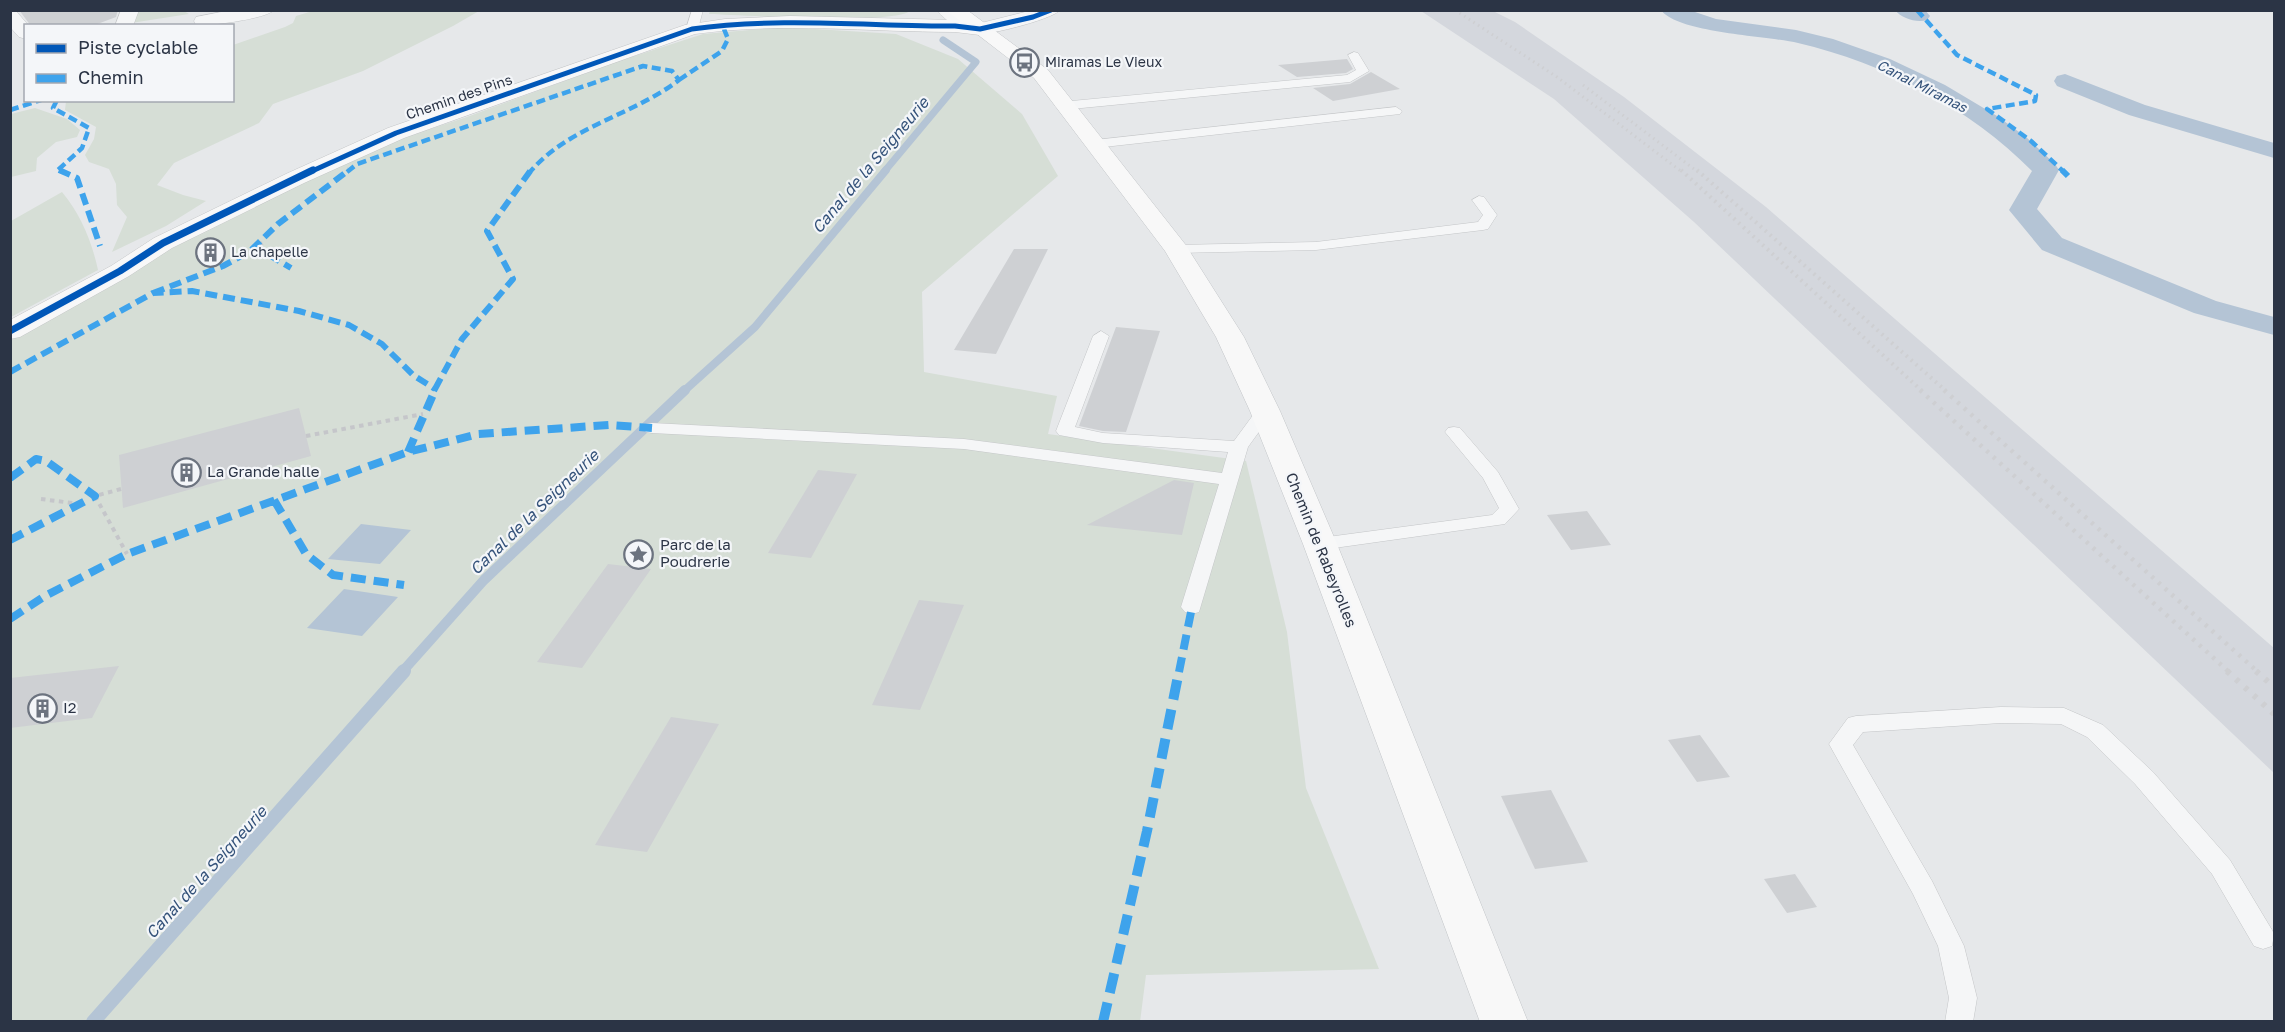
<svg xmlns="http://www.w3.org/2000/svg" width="2285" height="1032" font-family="'Golos Text',sans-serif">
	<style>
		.built { fill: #d4d7dd }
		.green { fill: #d6ded6 }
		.water { fill: #b4c4d5 }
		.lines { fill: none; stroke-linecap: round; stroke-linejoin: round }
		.stream-far3 { stroke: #b4c4d5; stroke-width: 7 }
		.stream-far2 { stroke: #b4c4d5; stroke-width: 8 }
		.stream-far1 { stroke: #b4c4d5; stroke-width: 10 }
		.stream { stroke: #b4c4d5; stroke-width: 14 }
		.canal { fill: #b4c4d5; fill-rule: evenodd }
		.building { fill: #ced0d3 }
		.lane-casing { stroke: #c4c6c8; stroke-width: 1 }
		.street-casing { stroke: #c4c6c8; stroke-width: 1 }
		.secondary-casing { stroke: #c4c6c8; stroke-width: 1 }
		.primary-casing { stroke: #c2c5c8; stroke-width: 1 }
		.path-far1 { stroke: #c5c6ca; stroke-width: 3; stroke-dasharray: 4 4; stroke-linecap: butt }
		.path { stroke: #c5c6ca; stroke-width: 4; stroke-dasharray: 4.5 4.5; stroke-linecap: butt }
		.lane { fill: #f5f6f7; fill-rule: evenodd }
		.street { fill: #f5f6f7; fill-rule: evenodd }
		.secondary { fill: #f8f8f8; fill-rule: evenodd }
		.primary { fill: #f8f8f8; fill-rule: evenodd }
		.rail-far3 { stroke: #cecfd2; stroke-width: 3; stroke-dasharray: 1.5 4; stroke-linecap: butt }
		.rail-far2 { stroke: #cecfd2; stroke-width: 4; stroke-dasharray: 2 4.5; stroke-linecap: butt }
		.rail-far1 { stroke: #cecfd2; stroke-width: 4.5; stroke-dasharray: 3 6; stroke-linecap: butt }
		.rail { stroke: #cecfd2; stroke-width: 6; stroke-dasharray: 4 8; stroke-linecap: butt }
		.quiet-far3 { stroke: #3ea3ec; stroke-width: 4.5; stroke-dasharray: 9 4.5; stroke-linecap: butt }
		.quiet-far2 { stroke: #3ea3ec; stroke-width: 6; stroke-dasharray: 12 6; stroke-linecap: butt }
		.quiet-far1 { stroke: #3ea3ec; stroke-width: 8; stroke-dasharray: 15 8; stroke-linecap: butt }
		.quiet { stroke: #3ea3ec; stroke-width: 10; stroke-dasharray: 20 10; stroke-linecap: butt }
		.cycleway-far1-casing { stroke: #f4f6f9; stroke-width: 8 }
		.cycleway-casing { stroke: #f4f6f9; stroke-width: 10 }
		.cycleway-far1 { stroke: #0057b8; stroke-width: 5 }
		.cycleway { stroke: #0057b8; stroke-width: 7 }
		.labels { text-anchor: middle; stroke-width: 4.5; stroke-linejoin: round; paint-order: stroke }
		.far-poi-label { font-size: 14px; fill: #2b3445; stroke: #f4f6f9; text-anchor: start }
		.far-water-label { font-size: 14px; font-style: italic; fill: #34527a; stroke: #f4f6f9 }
		.far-street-label { font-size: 14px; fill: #2b3445; stroke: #f4f6f9 }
		.poi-label { font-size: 15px; fill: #2b3445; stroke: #f4f6f9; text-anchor: start }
		.street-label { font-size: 15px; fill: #2b3445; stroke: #f4f6f9 }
		.water-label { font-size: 16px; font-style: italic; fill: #34527a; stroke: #f4f6f9 }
	</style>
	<rect width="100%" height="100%" fill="#e6e8ea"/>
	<path class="built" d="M1421,11H1493L1515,22L1624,97L1766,207L2274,648V773L1694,222L1554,99Z"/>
	<path class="green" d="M316,10L479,11L453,26L363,71L273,104L259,123L174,163L157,185L183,195L206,201L166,226L112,252L127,217L117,205L116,184L109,169L89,162L85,155L94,139L96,127L65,110L66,101L232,100L233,45L285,27L293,23L296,16Z
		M149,11H184L189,14L131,23L136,12Z
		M710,11V10L910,11C893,25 741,15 709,14Z
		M783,27L896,34L958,59L1022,114L1058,176L922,292L924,372L1057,396L1048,434L1246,461L1287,632L1306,788L1379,969L1146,975L1140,1022H11V336L186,237L352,154L464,118L616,62L703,34Z
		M35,108L67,119L80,130L77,137L56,142L37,158L36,171L11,177V114Z
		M62,192C81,215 92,242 98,270L11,317V221Z"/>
	<path class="water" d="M361,524L411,530L380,564L328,559Z
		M344,589L398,597L362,636L307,628Z"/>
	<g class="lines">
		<path class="stream-far3" d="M884,172L976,62L943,40"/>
		<path class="stream-far2" d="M684,391L755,327L886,170"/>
		<path class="stream-far1" d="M402,672L484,580L685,390"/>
		<path class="stream" d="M93,1022L404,671"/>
		<path class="canal" d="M1661,10H1689L1716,19L1796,30L1833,39L1890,59L1945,85L1997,116L2026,137L2055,164L2059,170L2037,209L2062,238L2216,301L2274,317V335L2194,313L2042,250L2009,210L2032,171C1970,108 1884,63 1798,43C1769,36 1677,33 1661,10Z
			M1895,10H1925L1930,16L1927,20C1917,23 1902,19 1895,10Z
			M2065,74L2145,105L2274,143V158L2129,115L2057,86L2054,81L2057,76Z"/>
	</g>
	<path class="building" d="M19,10H118L116,17L92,26H31Z
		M1347,59L1353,69L1346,73L1297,77L1278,65Z
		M1371,72L1400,89L1333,101L1313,88L1350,84Z
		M1014,249H1048L996,354L954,350Z
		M1116,327L1160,331L1126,432L1103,431L1079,426Z
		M299,408L311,456L123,508L119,455Z
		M818,470L857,474L811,558L768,553Z
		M1174,480L1194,483L1182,535L1087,525Z
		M1587,511L1611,545L1571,550L1547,515Z
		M608,564L651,569L582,668L537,662Z
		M919,600L964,605L920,710L872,705Z
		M119,666L92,718L10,728V678Z
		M671,717L719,724L647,852L595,845Z
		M1700,735L1730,777L1697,782L1668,740Z
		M1551,790L1588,862L1535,869L1501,796Z
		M1795,874L1817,907L1787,913L1764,879Z"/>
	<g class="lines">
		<defs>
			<path id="lane" d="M692,10H703L698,29L692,32L686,29Z
				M1354,52L1358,53L1369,71L1350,82L1061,110L1055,106L1061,102L1347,75L1356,70L1348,55Z
				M1396,107L1402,111L1400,114L1095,148L1088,144L1095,140Z
				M1479,196L1484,197L1497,215L1488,229L1483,230L1316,250L1176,253L1169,249L1176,245L1316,242L1478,222L1483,215L1472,200Z
				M1101,331L1109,336L1075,427L1103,433L1234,441L1259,407H1271L1274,411L1248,447L1199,612L1192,614L1185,612L1181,607L1219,484L964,449L652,433L646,432L643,428L646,424L652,423L964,439L1222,473L1228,452L1103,443L1059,435L1056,431L1093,336Z
				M1454,427L1460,428L1498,472L1519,509L1505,524L1320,550L1313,548L1310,544L1313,540L1320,538L1492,515L1499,508L1483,478L1445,432L1448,428Z
				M2001,707L2064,708L2103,725L2153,772L2230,860L2272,930L2274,934L2272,946L2263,949L2254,946L2212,874L2135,784L2087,737L2061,724L2001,723L1863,732L1853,745L1932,881L1964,946L1977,998L1973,1022H1945L1949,998L1938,946L1913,894L1829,744L1848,718L1856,716Z"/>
			<path id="street" d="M10,10L16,11L29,26H26V39L19,37L10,27Z
				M121,10H139L133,26H115Z
				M231,10H274C266,19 210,26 196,25L194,21L196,17Z
				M937,10H959L981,23L1033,10H1060C1053,19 990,35 978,34C963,32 946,22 937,10Z"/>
			<path id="secondary" d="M790,16L955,20L987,25L989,29L987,33L980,35L955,32C868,32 782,22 695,34L404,138L304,183L172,248L129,276L20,337L10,339V320L111,266L154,238L288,173L388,128L685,25L725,19Z"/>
			<path id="primary" d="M946,10H967L1048,70L1185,244L1244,337L1280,411L1337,544L1528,1022H1480L1303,544L1250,411L1216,337L1165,251L1034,78Z"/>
		</defs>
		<use href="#lane" class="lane-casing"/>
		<use href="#street" class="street-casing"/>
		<use href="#secondary" class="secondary-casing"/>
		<use href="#primary" class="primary-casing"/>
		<path class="path-far1" d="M260,242L269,255"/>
		<path class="path" d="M306,436L423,414
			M121,489L95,496L127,554
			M41,499L80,504"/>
		<use href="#lane" class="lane"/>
		<use href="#street" class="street"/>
		<use href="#secondary" class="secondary"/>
		<use href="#primary" class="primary"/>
		<path class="rail-far3" d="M1455,10L1557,77L1682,172
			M1583,85L1698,172"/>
		<path class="rail-far2" d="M1681,170L1922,391
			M1697,170L1946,391"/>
		<path class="rail-far1" d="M1920,390L2229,672
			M1944,390L2258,672"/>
		<path class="rail" d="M2227,671L2274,714
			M2256,671L2274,687"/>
		<path class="quiet-far3" d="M1917,10L1957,55L2036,95L2035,101L1987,109L2031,141L2064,172
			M679,80L722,51L728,39L722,24
			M57,100L53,108L89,128L82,148L58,170L62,172
			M10,110L41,100
			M347,172L357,164L643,66L672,71L679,80C632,116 569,126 530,172"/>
		<path class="quiet-far2" d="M59,170L77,178L100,246
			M2062,170L2068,176
			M269,255L291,268
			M153,293L223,266L249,252L278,224L349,170
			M10,372L153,293L192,291L299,311L349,325L382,344L413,375L435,389L434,391
			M435,389L462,339L513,279L487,231L531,170"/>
		<path class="quiet-far1" d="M408,452L435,390
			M10,478L36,459L46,461L95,496L10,540
			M274,500L306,554L333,575L404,585
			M10,619L45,596L127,554L408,452L478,434L609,425L652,428
			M1179,672L1192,607"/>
		<path class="quiet" d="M1103,1022L1147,831L1179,671"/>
		<defs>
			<path id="cycleway-far1" d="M310,172L396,133L692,29C780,17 867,26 955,26L980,29L1033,17L1051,10"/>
			<path id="cycleway" d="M10,331L120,271L163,243L313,170"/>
		</defs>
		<use href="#cycleway-far1" class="cycleway-far1-casing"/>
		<use href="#cycleway" class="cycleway-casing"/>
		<use href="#cycleway-far1" class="cycleway-far1"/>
		<use href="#cycleway" class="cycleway"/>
	</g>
	<defs>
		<symbol id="bus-ring" viewBox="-11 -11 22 22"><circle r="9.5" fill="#f4f6f9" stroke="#6c737f" stroke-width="1.5"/><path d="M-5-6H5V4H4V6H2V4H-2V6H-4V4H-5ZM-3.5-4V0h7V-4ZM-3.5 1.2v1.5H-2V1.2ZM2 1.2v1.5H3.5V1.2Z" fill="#6c737f"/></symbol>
		<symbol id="building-ring" viewBox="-11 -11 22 22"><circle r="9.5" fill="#f4f6f9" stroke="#6c737f" stroke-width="1.5"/><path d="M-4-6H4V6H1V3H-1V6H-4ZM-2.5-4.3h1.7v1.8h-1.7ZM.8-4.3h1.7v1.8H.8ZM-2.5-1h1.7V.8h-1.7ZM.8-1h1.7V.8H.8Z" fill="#6c737f"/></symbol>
		<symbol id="sight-ring" viewBox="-11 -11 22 22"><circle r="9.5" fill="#f4f6f9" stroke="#6c737f" stroke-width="1.5"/><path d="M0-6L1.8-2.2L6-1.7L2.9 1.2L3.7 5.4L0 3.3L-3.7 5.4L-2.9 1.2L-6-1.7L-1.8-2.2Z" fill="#6c737f"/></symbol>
	</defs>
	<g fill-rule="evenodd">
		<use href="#bus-ring" x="1008" y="46" width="33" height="33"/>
		<use href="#building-ring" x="194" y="236" width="33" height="33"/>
		<use href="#building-ring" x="170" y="456" width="33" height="33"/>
		<use href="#sight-ring" x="622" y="538" width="33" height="33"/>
		<use href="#building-ring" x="26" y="692" width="33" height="33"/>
	</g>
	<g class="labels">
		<g class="far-poi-label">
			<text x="1045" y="67">Miramas Le Vieux</text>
			<text x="231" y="257">La chapelle</text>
		</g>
		<g class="far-water-label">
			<text transform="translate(1922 86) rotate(27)" y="5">Canal Miramas</text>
		</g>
		<g class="far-street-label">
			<text transform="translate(459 97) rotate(-19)" y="5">Chemin des Pins</text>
		</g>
		<g class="poi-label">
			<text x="207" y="477">La Grande halle</text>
			<text x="660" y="550">Parc de la<tspan x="660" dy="17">Poudrerie</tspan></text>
			<text x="63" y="713">I2</text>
		</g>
		<g class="street-label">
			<text transform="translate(1321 550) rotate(68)" y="5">Chemin de Rabeyrolles</text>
		</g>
		<g class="water-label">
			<text transform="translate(870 165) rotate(-50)" y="6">Canal de la Seigneurie</text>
			<text transform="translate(534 512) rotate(-44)" y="6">Canal de la Seigneurie</text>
			<text transform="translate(206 872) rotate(-48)" y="6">Canal de la Seigneurie</text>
		</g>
	</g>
	<rect width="2285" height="1032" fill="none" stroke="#2b3445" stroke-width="24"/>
	<rect x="24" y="24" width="210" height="78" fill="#f4f6f9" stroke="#a4a8b1" stroke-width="1.5"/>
	<rect x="36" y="44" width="30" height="9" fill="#0057b8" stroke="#a4a8b1" stroke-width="1.5"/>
	<text x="78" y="54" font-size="18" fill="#2b3445">Piste cyclable</text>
	<rect x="36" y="74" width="30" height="9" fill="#3ea3ec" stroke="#a4a8b1" stroke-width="1.5"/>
	<text x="78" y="84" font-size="18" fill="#2b3445">Chemin</text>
</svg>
